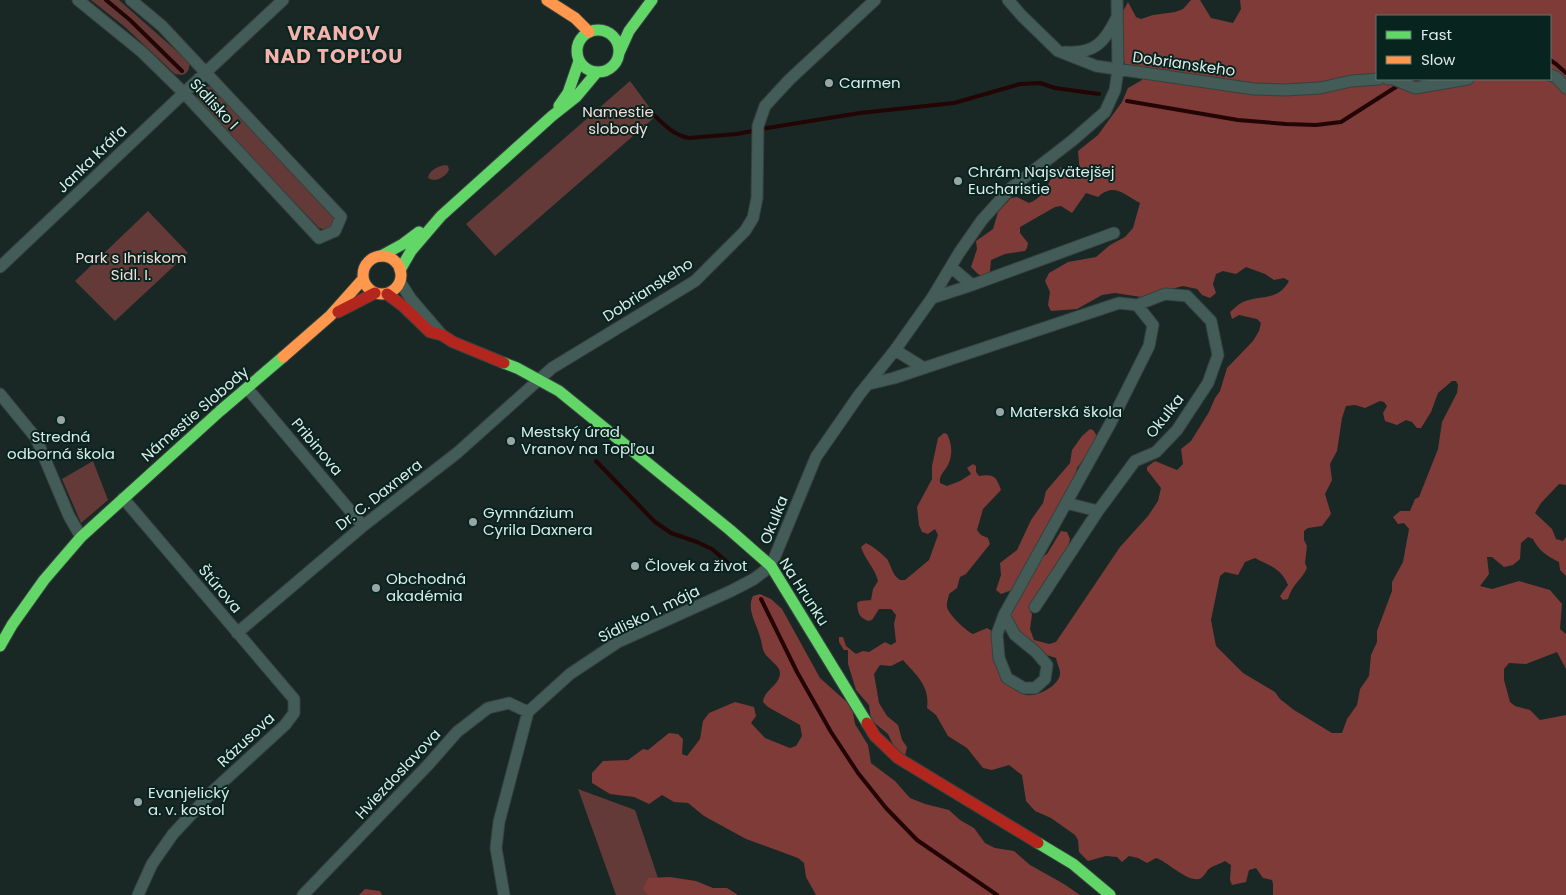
<svg xmlns="http://www.w3.org/2000/svg" width="1566" height="895" font-family="Poppins,sans-serif">
	<style>
		.green { fill: #633a37 }
		.forest { fill: #7e3b38; fill-rule: evenodd }
		.lines { fill: none; stroke-linecap: round; stroke-linejoin: round }
		.stream { stroke: #240505; stroke-width: 4 }
		.street-casing { stroke: #36423f; stroke-width: 13 }
		.fast-casing { stroke: #36423f; stroke-width: 13 }
		.slow-casing { stroke: #36423f; stroke-width: 13 }
		.jam-casing { stroke: #36423f; stroke-width: 13 }
		.street { stroke: #445c57; stroke-width: 11 }
		.fast { stroke: #63d668; stroke-width: 11 }
		.slow { stroke: #ff974d; stroke-width: 11 }
		.jam { stroke: #b3261e; stroke-width: 11 }
		.poi-dot { fill: #98a7a4; stroke: #08241f; stroke-width: 2 }
		.labels { text-anchor: middle; stroke-width: 4; stroke-linejoin: round; paint-order: stroke }
		.street-label { font-size: 15px; fill: #dcebe8; stroke: #08241f }
		.poi-label { font-size: 15px; fill: #dcebe8; stroke: #08241f; text-anchor: start }
		.park-label { font-size: 15px; fill: #f6dddb; stroke: #08241f }
		.district-label { font-size: 20px; font-weight: bold; letter-spacing: 1px; fill: #f5b2ad; stroke: #08241f }
	</style>
	<rect width="100%" height="100%" fill="#192825"/>
	<path class="green" d="M91,0H119L189,62C190,69 188,73 182,75L175,74L125,27Z
		M630,81L656,116L495,256L466,224Z
		M205,86L212,87L334,216L335,220L332,226L326,230L319,228L199,102C195,95 198,89 205,86Z
		M446,165L448,166L449,170C445,177 436,183 428,178C429,170 438,166 446,165Z
		M148,211L188,253L115,321L75,281Z
		M93,461L108,500L81,523L62,479Z
		M578,789L635,810L658,878L684,895H616Z"/>
	<path class="forest" d="M1191,0H1200L1211,18L1233,23L1241,9L1240,0H1566V485L1559,484L1541,503L1535,513L1552,529L1556,539L1563,541L1566,537V576L1560,570L1559,562C1547,556 1539,551 1533,539L1528,537L1521,543L1520,559L1513,565L1504,567L1492,557H1487L1489,574L1480,586L1492,589L1519,581L1550,590L1562,604L1560,629L1566,634V669L1557,652L1526,664L1509,663L1504,669V680L1510,702L1515,706L1530,710L1540,720L1566,715V895H1273V884L1272,880L1263,878L1256,868L1249,870L1246,882L1232,885L1230,880L1231,865L1225,861C1220,864 1215,865 1210,868C1206,871 1204,878 1199,879C1187,882 1168,862 1156,858L1147,863L1138,858L1129,856L1122,862L1117,857L1106,856L1088,861L1079,852L1078,840L1075,835L1051,818L1035,811L1026,801L1022,775L1009,765L992,770L983,768L967,748L948,736L936,715L927,708C930,686 917,676 903,660L891,666L880,665L874,674L879,703L887,716L898,725L902,740L907,747L905,756L896,751L888,734L871,720L869,705L856,690L848,664V650H844L839,642V637H843L846,646L856,654L863,651L869,652L885,642L891,645L896,642L894,624L896,615L891,609H879L872,620L868,621C859,617 858,614 857,603L860,601L871,600L873,589L878,581C875,568 865,560 861,547L866,543C874,547 881,553 887,559C892,567 892,575 900,580H905L929,560L938,535L935,529L928,534L922,532L919,525L917,507L932,479V466L938,438L944,433L947,434C952,444 953,454 948,465C944,472 939,475 940,483L947,486L960,481L971,474L967,468L973,464L976,466V472L979,476C994,474 996,476 1001,490L983,509L977,530L981,535L988,538L990,544L966,574L960,577L957,588L949,594C949,597 946,603 947,607C948,614 966,631 973,634L987,628L992,631C995,642 1000,672 1005,680C1011,687 1018,694 1027,695C1038,697 1060,685 1060,673C1060,669 1057,663 1056,658L1040,653L1006,627L1012,590L1001,594L996,590L1001,575L1000,563L1017,550L1031,520L1043,503L1046,491L1070,463L1072,450L1082,436L1090,429L1093,430L1097,436L1095,444L1077,468L1075,476L1064,495L1059,514L1040,537L1035,552L1038,559L1047,554L1061,531L1067,532L1070,539L1067,551L1061,557L1058,566L1035,598L1030,611L1032,614L1030,629L1034,640L1049,644L1056,642L1120,547L1148,516L1158,501L1161,488L1147,470V467L1155,461L1177,470L1183,464L1181,449L1191,441L1209,412L1215,398L1220,391L1227,368L1253,341L1259,331L1261,323L1257,319L1239,315L1232,319L1230,312C1234,309 1238,304 1243,302C1262,294 1277,302 1289,281L1284,278L1274,280L1265,274L1246,267L1236,274L1223,271L1216,274L1213,284L1216,293L1210,298L1202,295L1197,289L1183,286L1141,297L1115,293L1102,295L1077,309L1051,311L1048,305L1050,292L1045,281L1049,273L1068,262L1096,257L1110,245L1125,237L1133,228L1140,203C1123,194 1114,182 1098,197L1086,193L1072,213L1061,206L1055,207L1020,227V233L1028,243L1027,248L1025,251L1005,254L991,260L990,271L985,278L978,274L971,267L977,249L976,241L993,229L998,212L1011,198L1017,197L1029,203C1049,195 1046,180 1060,167L1080,175L1078,151L1098,135L1122,102L1128,88L1142,80L1141,73L1132,70L1125,64L1119,47L1120,17L1128,2L1136,17L1141,19L1153,15L1175,12L1183,9ZM1377,16H1550V79H1377ZM1452,381H1456L1458,385L1457,393L1442,422L1438,449L1419,497L1415,499L1410,511H1400L1393,517L1398,524L1404,523L1409,529L1403,562L1392,582V591L1377,631V642L1371,655L1369,676L1360,689L1357,705L1347,719L1342,733H1332L1294,710L1280,699L1275,692L1243,673L1216,646L1211,620L1220,576L1225,572L1238,575L1245,562L1255,558C1270,566 1281,568 1288,585L1280,596L1283,600L1288,599C1292,584 1301,581 1307,568L1305,563L1307,546L1304,540V531L1308,528L1322,526L1331,514L1325,494L1332,480L1330,464L1337,451L1342,418L1346,406L1355,405L1365,408L1380,401L1384,402L1387,406L1383,413L1385,421L1397,425L1406,420L1412,422L1417,428H1421L1431,412L1438,393Z
		M760,594L771,599L782,609L820,678L848,703L852,708L855,724L868,745L871,763L895,781L910,798L925,804L949,810L960,820L974,828L985,843L995,848L1014,851L1030,865L1064,884L1080,895H816L806,877L804,863L798,858L746,839L704,816L688,803L674,802L662,795L649,804L634,797L610,794L592,783V773L603,761L628,760L643,749L648,750L669,733L678,734L683,739L682,754L687,756L700,739L703,721L709,713L735,702L754,707L756,716L751,723L765,738L790,748L796,746L802,736L800,725L768,707L763,702C764,690 780,685 780,673C780,665 767,659 764,652C762,648 762,642 760,637C757,624 746,610 753,596Z
		M670,877L696,881L713,888H727L738,895H648L643,889L648,878Z
		M365,889L380,891L382,895H359Z"/>
	<g class="lines">
		<path class="stream" d="M106,0L130,20L182,71
			M1550,60L1556,64L1566,73
			M1407,81L1420,79
			M1127,101L1238,120L1286,124L1316,125L1341,122L1399,85
			M650,111C662,123 673,135 689,138L737,134L767,128L860,113L954,103L1020,84L1040,83L1055,88L1099,94
			M596,461L655,522L671,533L697,542L712,549L734,568
			M761,599L797,672L831,732L858,773L886,808L917,840L997,895"/>
		<defs>
			<path id="street" d="M78,0L142,52L184,93L319,238L335,231L341,217L162,26L131,0
				M1008,0L1022,16L1058,51L1096,66L1254,89L1285,90L1320,88L1351,81L1379,79
				M1065,52C1095,54 1105,42 1117,17
				M1550,75L1556,77L1566,88
				M1388,79H1393L1415,88L1468,79
				M0,267L205,73L283,0
				M952,268L972,285
				M400,282L411,299L441,334
				M932,298L972,285L1114,233
				M895,350L924,368
				M869,384L894,378L1119,303L1137,305L1165,294L1187,296L1211,321L1218,355L1208,383L1177,430L1156,452L1135,461L1098,511L1035,607
				M247,388L363,526
				M0,394L36,438L69,516L81,537
				M123,498L294,699V713L285,725L214,790L173,834L152,864L138,895
				M1066,503L1098,511
				M1004,615L1015,635L1036,652L1047,665L1045,679L1035,688H1024L1007,678L999,658L997,634L1004,615L1110,424L1149,346L1153,325L1137,305
				M237,633L363,526L457,453L552,368L695,281L745,231L753,218L757,198L758,126L765,106L789,80L875,0
				M303,895L428,765L457,732L488,708L509,703L528,712
				M504,895L496,848L499,822L528,712L570,674L618,642L731,591L754,579L771,566L816,457L859,395L895,350L932,298L959,253L982,220L1011,188L1073,140L1105,112L1115,90L1118,70L1117,0"/>
			<path id="fast" d="M577 51a21 21 0 1 1 42 0a21 21 0 1 1-42 0Z
				M619,53L629,31L652,0
				M559,106L568,93L579,61
				M381,256L403,244L419,232
				M400,270L411,251L441,216L552,116L576,97L597,72
				M504,363L517,368L559,391L730,530L771,566L867,723
				M0,646L12,625L44,580L81,537L220,411L283,357
				M1038,843L1073,864L1110,895"/>
			<path id="slow" d="M547,0L575,18L589,32
				M363 275a19 19 0 1 1 38 0a19 19 0 1 1-38 0Z
				M283,357L330,316L363,279"/>
			<path id="jam" d="M387,294L403,306L430,332L442,335L453,342L504,363
				M338,312L375,293
				M867,723L875,736L898,758L1038,843"/>
		</defs>
		<use href="#street" class="street-casing"/>
		<use href="#fast" class="fast-casing"/>
		<use href="#slow" class="slow-casing"/>
		<use href="#jam" class="jam-casing"/>
		<use href="#street" class="street"/>
		<use href="#fast" class="fast"/>
		<use href="#slow" class="slow"/>
		<use href="#jam" class="jam"/>
	</g>
	<g class="poi-dot">
		<circle cx="829" cy="83" r="5"/>
		<circle cx="958" cy="181" r="5"/>
		<circle cx="1000" cy="412" r="5"/>
		<circle cx="61" cy="420" r="5"/>
		<circle cx="511" cy="441" r="5"/>
		<circle cx="473" cy="522" r="5"/>
		<circle cx="635" cy="566" r="5"/>
		<circle cx="376" cy="588" r="5"/>
		<circle cx="138" cy="802" r="5"/>
	</g>
	<g class="labels">
		<g class="street-label">
			<text transform="translate(1184 64) rotate(8)" y="5">Dobrianskeho</text>
			<text transform="translate(214 104) rotate(47)" y="5">Sídlisko I</text>
			<text transform="translate(92 159) rotate(-44)" y="5">Janka Kráľa</text>
			<text transform="translate(648 290) rotate(-33)" y="5">Dobrianskeho</text>
			<text transform="translate(195 414) rotate(-41)" y="5">Námestie Slobody</text>
			<text transform="translate(1165 416) rotate(-52)" y="5">Okulka</text>
			<text transform="translate(317 447) rotate(50)" y="5">Pribinova</text>
			<text transform="translate(379 495) rotate(-38)" y="5">Dr. C. Daxnera</text>
			<text transform="translate(774 520) rotate(-68)" y="5">Okulka</text>
			<text transform="translate(220 589) rotate(50)" y="5">Štúrova</text>
			<text transform="translate(804 592) rotate(57)" y="5">Na Hrunku</text>
			<text transform="translate(649 614) rotate(-26)" y="5">Sídlisko 1. mája</text>
			<text transform="translate(246 740) rotate(-43)" y="5">Rázusova</text>
			<text transform="translate(398 774) rotate(-47)" y="5">Hviezdoslavova</text>
		</g>
		<g class="poi-label">
			<text x="839" y="88">Carmen</text>
			<text x="968" y="177">Chrám Najsvätejšej<tspan x="968" dy="17">Eucharistie</tspan></text>
			<text x="1010" y="417">Materská škola</text>
			<text x="521" y="437">Mestský úrad<tspan x="521" dy="17">Vranov na Topľou</tspan></text>
			<text x="61" y="442" text-anchor="middle">Stredná<tspan x="61" dy="17">odborná škola</tspan></text>
			<text x="483" y="518">Gymnázium<tspan x="483" dy="17">Cyrila Daxnera</tspan></text>
			<text x="645" y="571">Človek a život</text>
			<text x="386" y="584">Obchodná<tspan x="386" dy="17">akadémia</tspan></text>
			<text x="148" y="798">Evanjelický<tspan x="148" dy="17">a. v. kostol</tspan></text>
		</g>
		<g class="park-label">
			<text x="618" y="117">Namestie<tspan x="618" dy="17">slobody</tspan></text>
			<text x="131" y="263">Park s Ihriskom<tspan x="131" dy="17">Sidl. I.</tspan></text>
		</g>
		<g class="district-label">
			<text x="334" y="40">VRANOV<tspan x="334" dy="23">NAD TOPĽOU</tspan></text>
		</g>
	</g>
	<rect x="1376" y="15" width="175" height="65" fill="#08241f" stroke="#5d746f"/>
	<rect x="1386" y="31" width="25" height="8" fill="#63d668" stroke="#5d746f"/>
	<text x="1421" y="40" font-size="15" fill="#dcebe8">Fast</text>
	<rect x="1386" y="56" width="25" height="8" fill="#ff974d" stroke="#5d746f"/>
	<text x="1421" y="65" font-size="15" fill="#dcebe8">Slow</text>
</svg>
